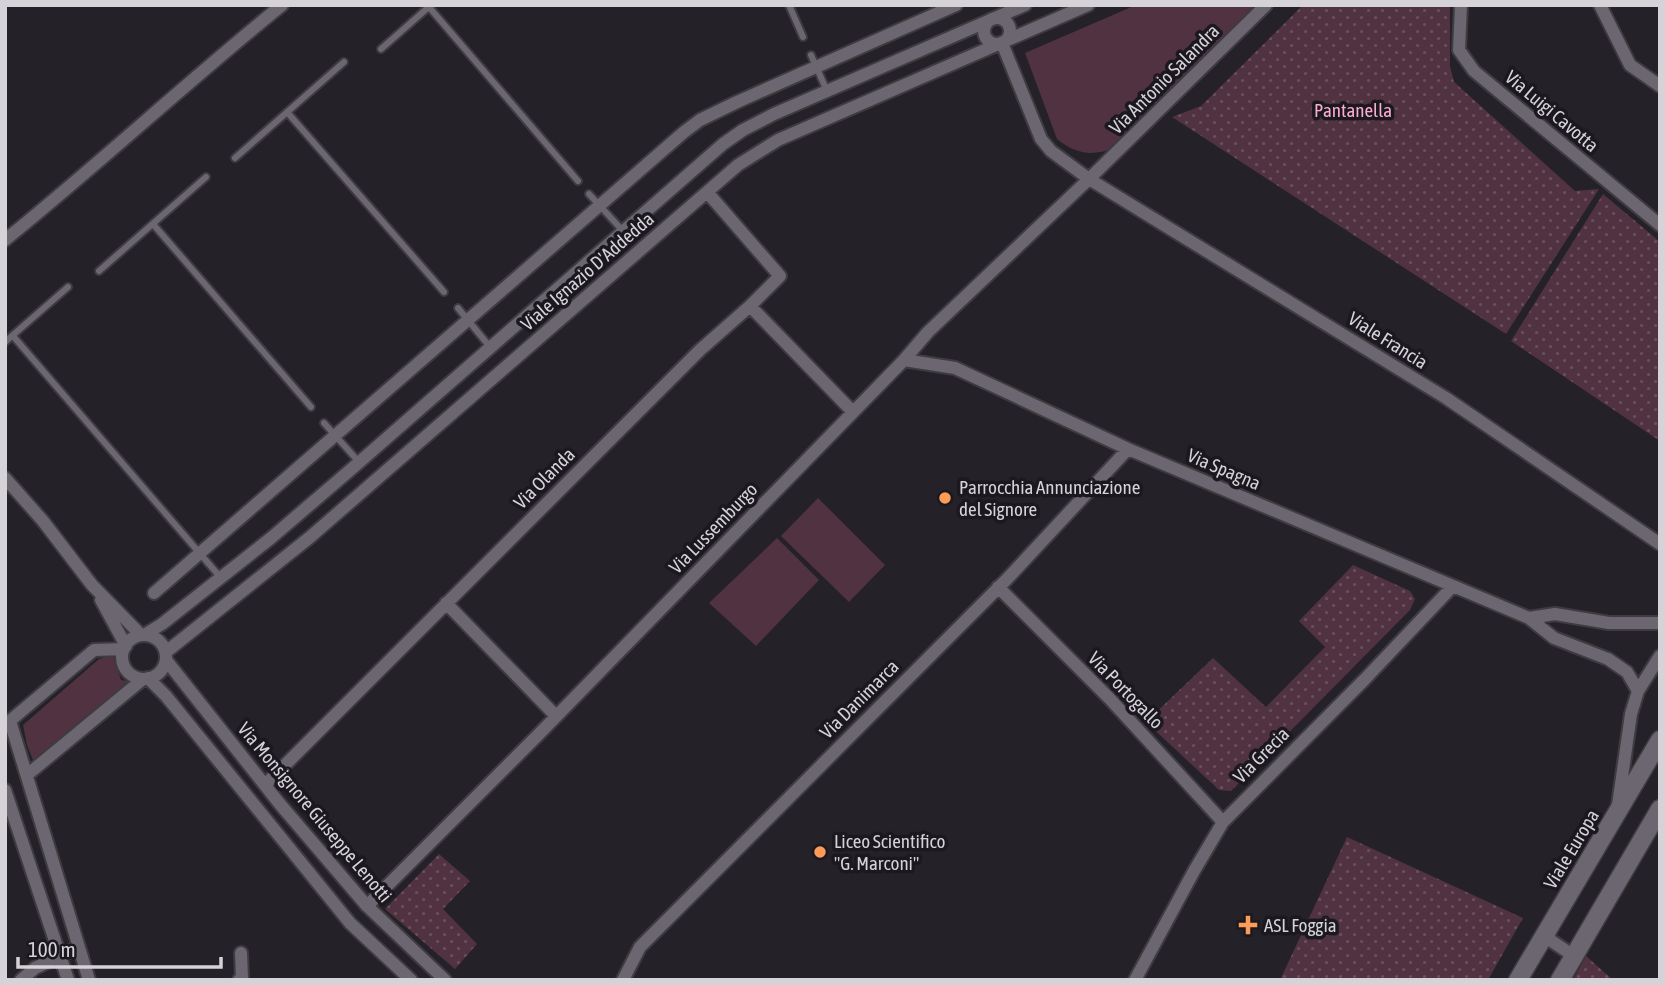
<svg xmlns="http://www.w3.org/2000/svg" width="1665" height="985" font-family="'Asap Condensed',sans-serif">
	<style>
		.grass { fill: #513240 }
		.park { fill: url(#park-dots) }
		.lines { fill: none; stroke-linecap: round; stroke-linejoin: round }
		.lane-casing { stroke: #3e3b41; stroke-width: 10 }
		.street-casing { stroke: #3e3b41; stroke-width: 16 }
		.secondary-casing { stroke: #3e3b41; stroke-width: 21 }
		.lane { stroke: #6b666f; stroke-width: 6 }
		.street { stroke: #6b666f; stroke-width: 12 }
		.secondary { stroke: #6b666f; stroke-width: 18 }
		.poi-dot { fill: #fd9c56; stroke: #1b181f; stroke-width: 2.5 }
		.labels { text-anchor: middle; stroke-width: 7; stroke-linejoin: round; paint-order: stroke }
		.street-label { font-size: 19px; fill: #d5d3d8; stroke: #1b181f }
		.park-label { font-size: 19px; fill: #fcacd0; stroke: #1b181f }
		.poi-label { font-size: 19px; fill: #d5d3d8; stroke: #1b181f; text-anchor: start }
	</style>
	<defs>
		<pattern id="park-dots" width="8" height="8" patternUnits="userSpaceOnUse" patternTransform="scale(1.75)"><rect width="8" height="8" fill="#513240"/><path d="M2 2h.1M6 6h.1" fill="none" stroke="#694f5b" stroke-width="1.8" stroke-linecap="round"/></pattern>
	</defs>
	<rect width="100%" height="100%" fill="#252129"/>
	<path class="grass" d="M1136,5H1259L1115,148C1092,156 1077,155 1057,139L1025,53Z
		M818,498L885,565L849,602L781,536Z
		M777,538L819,580L756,646L709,603Z
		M113,655L121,680L132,682L40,760H33L27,745L23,725L99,659Z"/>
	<path class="park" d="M1303,5H1450V66L1454,82L1575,191L1599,189L1506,334L1172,117L1201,106Z
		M1603,194L1660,242V441L1511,341Z
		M1353,565L1410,591L1415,599L1410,610L1231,791L1219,790L1146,722L1213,658L1266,707L1325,647L1299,621Z
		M1347,837L1523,918L1488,980H1280Z
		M439,854L470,881L443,909L477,944L455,969L385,909Z
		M1586,956L1613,980H1573Z"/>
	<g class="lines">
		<defs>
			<path id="lane" d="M789,5L803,37
				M429,7L578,181
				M381,49L431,5
				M811,55L827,91
				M287,112L444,292
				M235,158L344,62
				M589,194L623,231
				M153,224L311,407
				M99,271L206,177
				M458,308L490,347
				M13,336L221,578
				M5,342L68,287
				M324,423L359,462"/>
			<path id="street" d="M1461,5L1459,50L1474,71L1660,225
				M1600,5L1630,65L1660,86
				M984 31a13 13 0 1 1 26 0a13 13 0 1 1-26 0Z
				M1002,43L1041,139L1051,151L1089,179L1446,398L1660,544
				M707,192L780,276L750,306
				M5,240C99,164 188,81 282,5
				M904,360L955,368L1128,449L1529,618L1554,638L1608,659L1627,672L1638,691
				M5,478L43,521L92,585L141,635
				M998,587L1110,699L1223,822
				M154,593L684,132L700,120L737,102L956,5
				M101,600L126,646
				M446,603L556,716
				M1529,618L1555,614L1609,623H1660
				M144,635L162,624L271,538L348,472L723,144L743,130L774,114L1025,5
				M122 657a22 22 0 1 1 44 0a22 22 0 1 1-44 0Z
				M166,652L309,538L738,165L778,140L1088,5
				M166,660L279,803L367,906L445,980
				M148,678L166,696L350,923L411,980
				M10,721L89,980
				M5,725L94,650L124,649
				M27,775L143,679
				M265,785L700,350L750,306L853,412
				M5,790L68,980
				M1618,805L1631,714L1638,691L1660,656
				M367,906L539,734L904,360L928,332L1089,179L1266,5
				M1544,936L1574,956
				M21,980L35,968L79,947
				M239,980L242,978L241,953
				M623,980L640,947L1007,579L1128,449
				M1135,980L1194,871L1223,822L1365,679L1453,586"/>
			<path id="secondary" d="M1518,980L1660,740
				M1560,980L1660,809"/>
		</defs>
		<use href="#lane" class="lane-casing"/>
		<use href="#street" class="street-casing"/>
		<use href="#secondary" class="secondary-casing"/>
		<use href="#lane" class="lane"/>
		<use href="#street" class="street"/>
		<use href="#secondary" class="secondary"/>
	</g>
	<g class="poi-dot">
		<circle cx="945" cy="498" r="7"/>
		<circle cx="820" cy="852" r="7"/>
		<path d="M1244.5 914.5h7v7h7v7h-7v7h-7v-7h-7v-7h7z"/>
	</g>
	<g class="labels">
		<g class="street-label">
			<text transform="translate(1164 79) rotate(-45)" y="7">Via Antonio Salandra</text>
			<text transform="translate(1552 111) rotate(40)" y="7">Via Luigi Cavotta</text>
			<text transform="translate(587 271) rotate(-41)" y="7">Viale Ignazio D'Addedda</text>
			<text transform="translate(1388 340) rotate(32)" y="7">Viale Francia</text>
			<text transform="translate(1224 469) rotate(23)" y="7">Via Spagna</text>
			<text transform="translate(544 478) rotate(-45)" y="7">Via Olanda</text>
			<text transform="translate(713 528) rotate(-46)" y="7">Via Lussemburgo</text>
			<text transform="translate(1126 690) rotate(46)" y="7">Via Portogallo</text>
			<text transform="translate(859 699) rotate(-45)" y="7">Via Danimarca</text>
			<text transform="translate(1261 755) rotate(-45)" y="7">Via Grecia</text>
			<text transform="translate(315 812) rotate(50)" y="7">Via Monsignore Giuseppe Lenotti</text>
			<text transform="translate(1571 849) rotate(-59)" y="7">Viale Europa</text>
		</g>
		<g class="park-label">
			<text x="1353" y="117">Pantanella</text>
		</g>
		<g class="poi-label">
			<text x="959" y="494">Parrocchia Annunciazione<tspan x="959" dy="22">del Signore</tspan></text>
			<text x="834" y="848">Liceo Scientifico<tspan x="834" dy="22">"G. Marconi"</tspan></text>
			<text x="1264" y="932">ASL Foggia</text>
		</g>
	</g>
	<rect width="1665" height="985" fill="none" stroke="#d5d3d8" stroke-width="14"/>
	<path d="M18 957v10h203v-10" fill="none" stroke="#d5d3d8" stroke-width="3.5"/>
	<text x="28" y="957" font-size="21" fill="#d5d3d8" stroke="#1b181f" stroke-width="5" paint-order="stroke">100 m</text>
</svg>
